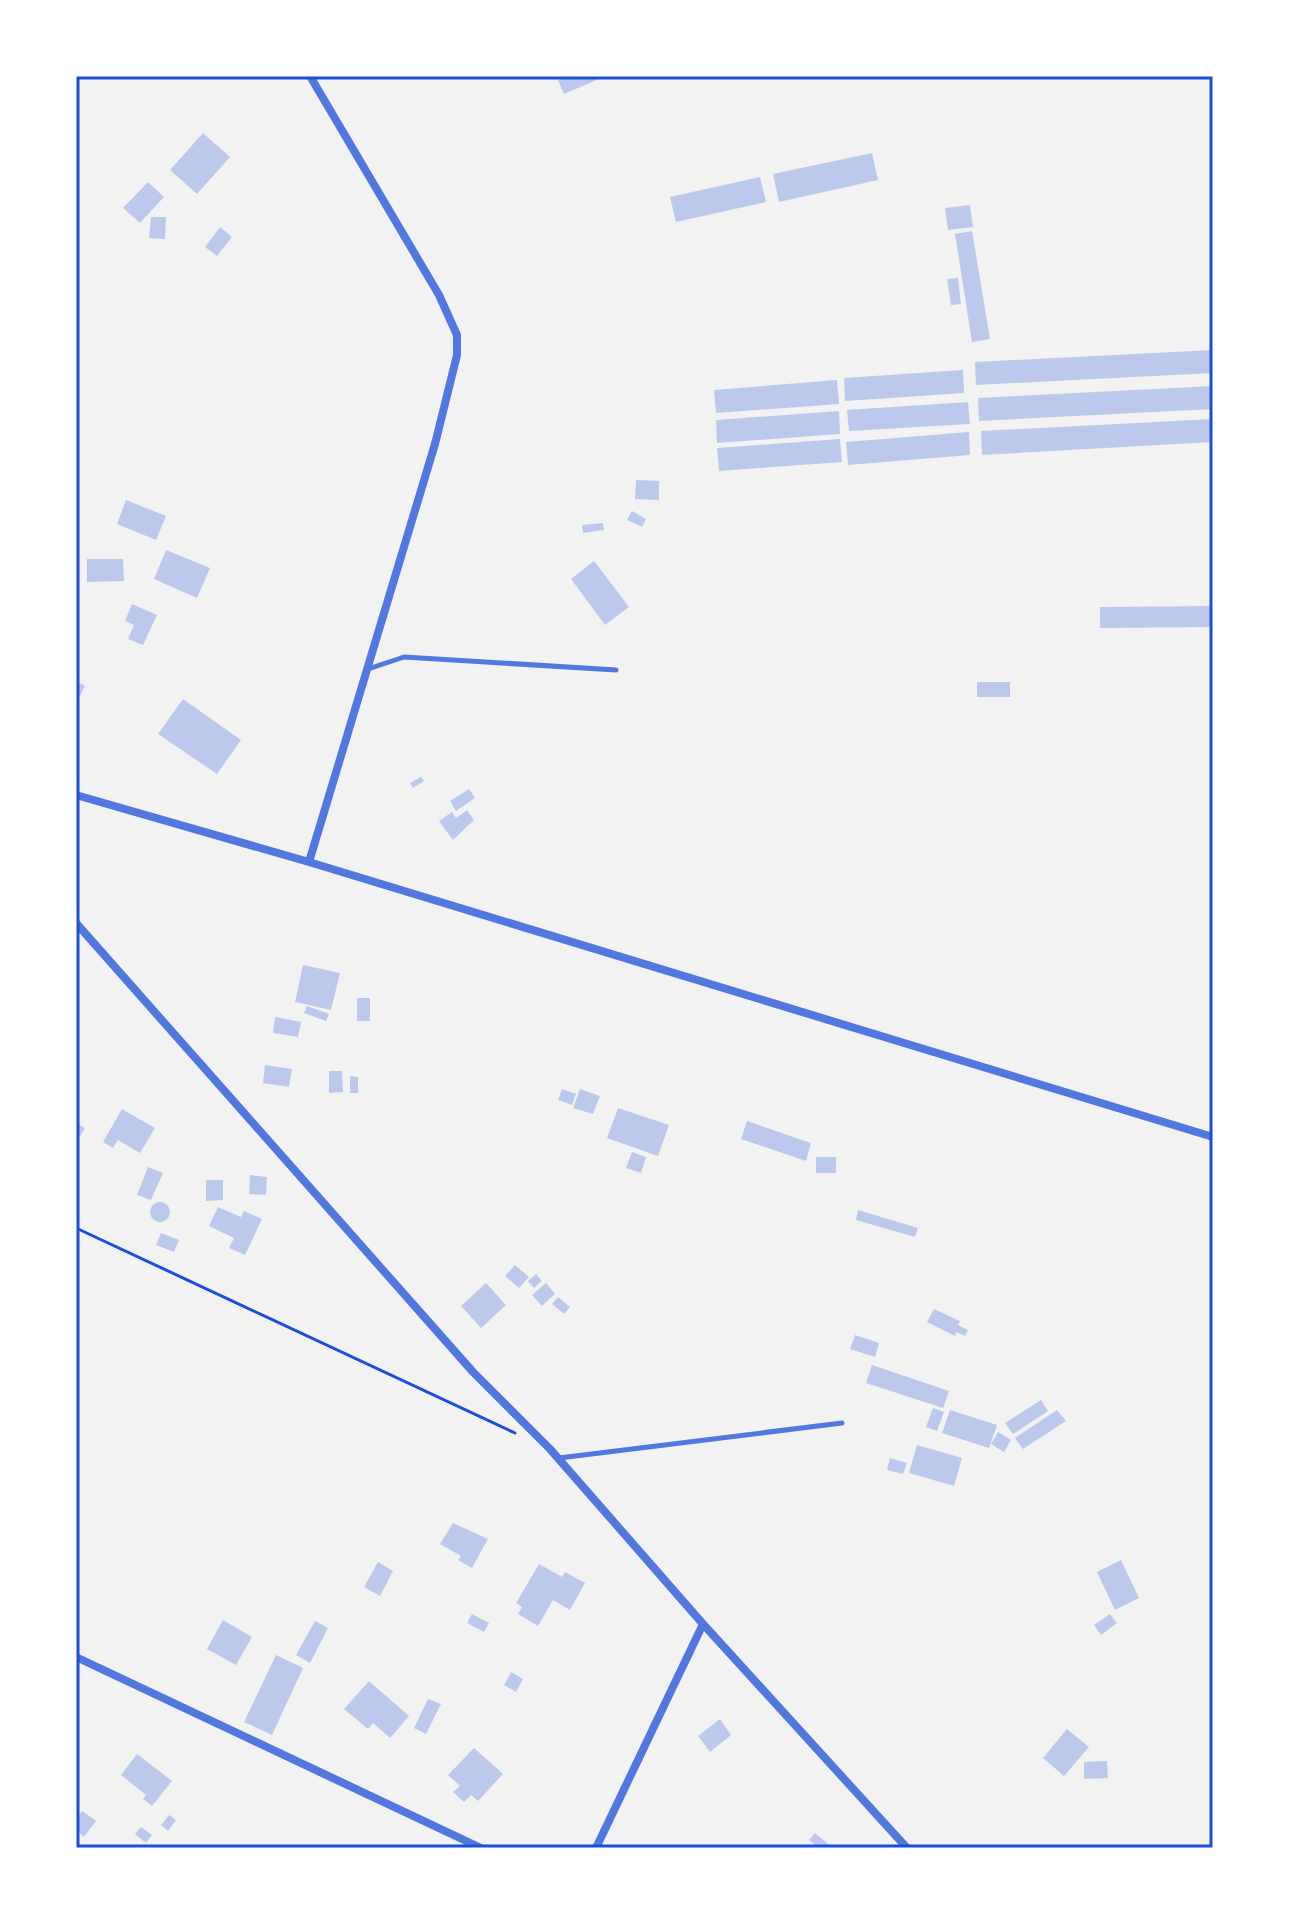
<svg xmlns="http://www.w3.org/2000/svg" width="1289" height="1924" font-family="'Zilla Slab',serif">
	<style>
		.building { fill: #bdc9ec }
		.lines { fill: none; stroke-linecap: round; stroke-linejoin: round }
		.path { stroke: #1d4ed8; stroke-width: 3 }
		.service { stroke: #5277de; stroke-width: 5 }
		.minor { stroke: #5277de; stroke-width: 8 }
		.neatline { fill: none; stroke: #1d4ed8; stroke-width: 3 }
	</style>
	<rect width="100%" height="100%" fill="#f2f2f2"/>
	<path class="building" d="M568,76H598L599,79L564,94L558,80Z
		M203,133L230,157L197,194L170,170Z
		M872,153L878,180L779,202L773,174Z
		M760,177L766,202L676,222L670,197Z
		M148,182L164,197L140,223L123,208Z
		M970,205L973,227L948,230L945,208Z
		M151,217H166L165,239L149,238Z
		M220,227L232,237L217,256L205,247Z
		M972,231L990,339L972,342L955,234Z
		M958,278L961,304L951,305L947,279Z
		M1213,350V373L976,385L975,362Z
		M963,370L964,393L845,401L844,378Z
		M837,380L839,404L716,413L714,390Z
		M1213,386V409L979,421L978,398Z
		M968,402L970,424L849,431L847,410Z
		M839,411L840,434L717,443L716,420Z
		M1213,419V442L982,455L981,431Z
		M969,432L970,455L848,465L846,442Z
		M840,439L842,462L719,471L717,448Z
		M636,480L659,481V500L635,499Z
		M126,500L166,516L156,540L117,524Z
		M632,511L646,519L642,527L627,520Z
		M603,523L604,530L583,533L582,525Z
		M166,550L210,568L197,598L154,579Z
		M87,559H123L124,581L87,582Z
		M594,561L629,607L605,625L571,579Z
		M132,604L157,615L143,645L128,639L134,625L125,621Z
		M1213,606V627L1100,628V607Z
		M76,681L85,686L76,704Z
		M977,682H1010V697H977Z
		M183,699L241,740L217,774L158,734Z
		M421,777L424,781L413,788L410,783Z
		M469,789L475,798L456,811L450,801Z
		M467,810L474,820L453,840L439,821L452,812L456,818Z
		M303,965L340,973L331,1010L295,1002Z
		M357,998H370V1021H357Z
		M307,1006L329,1014L326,1021L304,1013Z
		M275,1017L301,1022L298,1037L273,1033Z
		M265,1065L292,1069L289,1087L263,1083Z
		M329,1071H342L343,1092L329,1093Z
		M350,1076L358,1077V1093H350Z
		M562,1089L576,1094L572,1105L558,1100Z
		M580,1089L600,1096L593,1114L573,1108Z
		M618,1108L669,1125L658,1156L607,1138Z
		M122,1109L155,1128L140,1153L118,1140L113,1148L103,1142Z
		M747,1121L811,1143L806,1161L741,1139Z
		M76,1123L85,1128L79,1138L76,1137Z
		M632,1152L646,1157L641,1173L626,1168Z
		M816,1157H836V1173H816Z
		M148,1167L163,1173L151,1200L137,1195Z
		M250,1175L267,1177L266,1195L249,1194Z
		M206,1180H223V1200L206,1201Z
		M150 1212a10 10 0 1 1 20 0a10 10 0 1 1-20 0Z
		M218,1207L241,1217L244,1211L262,1219L245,1255L229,1248L234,1238L209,1226Z
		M858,1210L918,1228L915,1237L856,1220Z
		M161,1233L179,1240L174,1252L156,1245Z
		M515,1265L529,1277L519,1288L505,1276Z
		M536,1274L542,1281L534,1288L528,1281Z
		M486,1283L506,1305L481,1328L461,1306Z
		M546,1283L555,1294L542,1306L532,1295Z
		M558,1297L570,1307L564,1314L552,1304Z
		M934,1309L960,1321L958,1325L968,1330L965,1336L956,1332L955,1336L927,1322Z
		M855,1335L879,1343L875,1357L850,1349Z
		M872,1365L949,1391L943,1408L866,1383Z
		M1041,1400L1048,1411L1013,1434L1005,1423Z
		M933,1408L944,1412L937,1431L926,1427Z
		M950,1410L997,1425L989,1448L942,1433Z
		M1057,1410L1066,1421L1023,1449L1015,1438Z
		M998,1432L1011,1440L1004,1452L991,1444Z
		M917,1445L962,1458L954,1486L909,1473Z
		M890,1458L907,1463L903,1474L887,1470Z
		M453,1523L488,1539L472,1568L458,1560L461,1556L440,1544Z
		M1121,1560L1139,1598L1115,1610L1097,1572Z
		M378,1562L393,1571L380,1596L364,1587Z
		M539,1564L562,1577L565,1572L585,1583L570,1610L553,1600L538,1626L518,1614L522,1607L516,1603Z
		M472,1614L489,1623L484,1632L467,1623Z
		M1110,1614L1117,1623L1101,1635L1094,1625Z
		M223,1620L252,1637L236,1665L207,1649Z
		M315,1621L328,1628L310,1663L296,1655Z
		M276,1655L303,1668L272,1735L244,1722Z
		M511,1672L523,1679L516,1692L504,1685Z
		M369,1681L409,1716L390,1738L373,1723L368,1729L344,1709Z
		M428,1699L441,1704L426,1734L414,1728Z
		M720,1719L731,1735L710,1752L698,1736Z
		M1067,1729L1089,1747L1064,1776L1043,1758Z
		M474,1748L503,1774L478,1801L471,1795L464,1802L453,1792L460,1786L448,1775Z
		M137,1754L172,1781L152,1806L143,1799L146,1795L121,1775Z
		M1107,1761L1108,1778L1084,1779V1762Z
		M82,1811L96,1821L84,1837L76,1830V1819Z
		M169,1815L176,1820L168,1831L161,1825Z
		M141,1827L152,1835L146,1843L135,1834Z
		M815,1833L828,1844L825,1848H819L809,1840Z"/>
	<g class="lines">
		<path class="path" d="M76,1228L515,1433"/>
		<path class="service" d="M368,669L404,657L616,670
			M559,1458L842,1423"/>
		<path class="minor" d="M76,795L309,862L1213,1137
			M309,862L435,444L457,355V335L439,295L310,76
			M76,923L473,1372L550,1449L703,1624L907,1848
			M76,1657L481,1848
			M596,1848L703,1624"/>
	</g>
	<rect width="1289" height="1924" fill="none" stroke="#ffffff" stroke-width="156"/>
	<rect x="78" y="78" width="1133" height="1768" class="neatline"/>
</svg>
